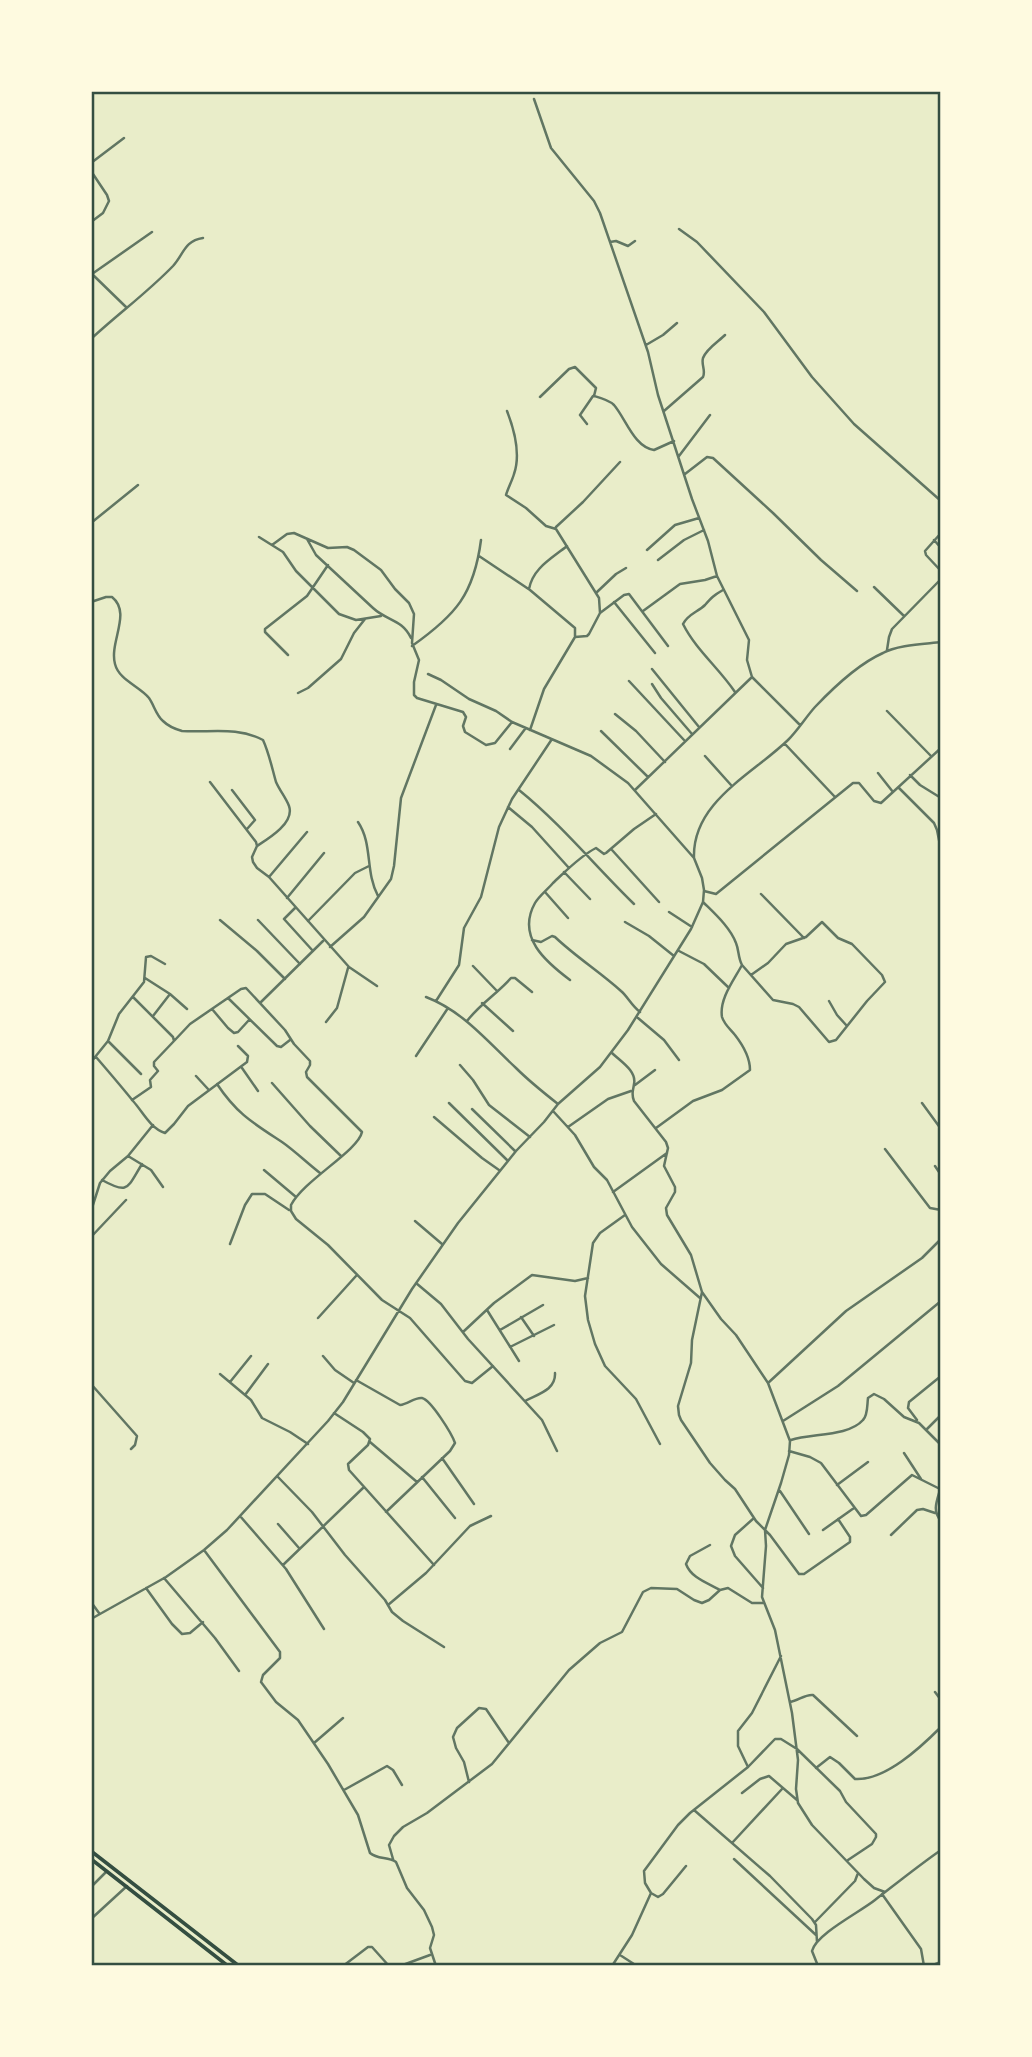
<svg xmlns="http://www.w3.org/2000/svg" width="1032" height="2057" font-family="Ubuntu,sans-serif">
	<style>
		.lines { fill: none; stroke-linecap: round; stroke-linejoin: round }
		.minor { stroke: #617663; stroke-width: 2.5 }
		.secondary { stroke: #344e41; stroke-width: 3.5 }
		.neatline { fill: none; stroke: #344e41; stroke-width: 2.5 }
	</style>
	<rect width="100%" height="100%" fill="#e9edc9"/>
	<g class="lines">
		<path class="minor" d="M534,99L551,148L594,201L600,213L648,352L658,395L692,499L708,541L717,576L749,640L747,660L752,677L800,725
			M91,163L124,138
			M91,171L107,195L109,201L103,213L91,222
			M679,229L697,242L764,312L812,377L854,424L941,501
			M610,242L616,241L628,246L635,241
			M91,273L126,307
			M92,274L152,232
			M91,339C118,314 148,292 173,266C184,254 184,241 203,238
			M646,345L663,335L677,323
			M540,397L569,369L575,367L596,388L594,396C601,398 609,400 614,405C626,419 634,447 654,450L674,441
			M507,411C514,429 521,454 514,474C512,481 508,488 506,495L526,508L546,526L556,529L599,598L600,613L589,634L587,636L575,637
			M664,411L703,377C706,370 701,365 703,358C706,349 719,341 725,335
			M587,424L580,415L593,396
			M679,456L710,415
			M685,474L707,457L713,458L773,513L821,560L857,591
			M91,523L138,485
			M556,527L583,502L620,462
			M941,533L925,551L926,555L941,571
			M259,537L283,552L296,571L339,614L356,620L381,616
			M307,539L316,555L373,608C387,621 402,619 411,638
			M934,540L941,548
			M272,545L287,534L294,533L328,548L347,547L354,550L381,570L395,589L409,603L414,614L412,643L419,660L414,682V695L417,698L463,712L466,717L463,726L465,732L486,745L495,743L512,722
			M647,550L675,525L699,518
			M479,556L530,590L575,628V637L544,689L530,730
			M658,560L684,540L704,530
			M874,587L904,616
			M529,589C533,568 551,559 567,546
			M723,590C714,595 711,598 705,605C698,612 688,614 683,624C696,650 719,668 735,692
			M597,592L616,574L626,568
			M91,602L106,597H112C132,613 109,642 115,664C119,680 139,686 149,698C154,705 156,715 163,721C168,726 175,729 182,731C209,733 237,726 263,740C269,753 272,768 276,782C280,791 286,798 289,806C295,823 268,839 257,846
			M614,602L655,653
			M643,611L680,584L705,580L717,576
			M600,613L624,595L629,594L668,646
			M412,646C456,615 474,594 481,540
			M887,650L889,637L892,629L941,579
			M288,655L265,632V629L307,596L328,565
			M652,669L699,727
			M629,681L684,740
			M652,684L661,698L692,734
			M298,693L308,688L341,659L354,633L365,619
			M887,711L931,756
			M615,714L636,731L665,762
			M601,731L648,777
			M785,744L835,797
			M510,749L525,729
			M705,756L731,785
			M878,773L893,792
			M910,775L920,785L941,798
			M210,782L256,842L257,846L252,857L253,862L257,868L269,877L349,967L377,986
			M899,788L934,823L937,830L941,850
			M232,790L255,820L247,829
			M519,790C561,824 595,866 634,904
			M635,790L752,677
			M508,807L532,827L569,868
			M358,822C373,844 365,872 378,896
			M612,850L659,902
			M694,858C692,802 753,774 788,740C798,730 806,717 815,707C834,687 858,664 883,653C897,645 925,644 941,642
			M564,872L590,899
			M269,877L307,832
			M704,891L716,894L853,783H859L874,801L881,803L941,748
			M545,892L568,918
			M761,894L804,938
			M287,898L324,853
			M703,902C714,913 730,927 736,943C739,950 738,958 742,965L773,1000L793,1004L799,1007L829,1042L836,1040L867,1001L885,982L882,975L852,944L838,938L822,922L806,937L786,944L768,963L751,975
			M295,908L284,919L313,951
			M669,912L692,927
			M220,920L257,951L285,979
			M258,920L300,964
			M308,921L355,873L369,866
			M625,922L649,936L674,956
			M532,940L541,942L552,936L555,937C576,957 600,972 621,991C628,997 631,1005 640,1012
			M330,947L364,917L391,879L394,866L401,798L436,705
			M679,951L704,964L729,988
			M473,966L497,991
			M145,978L170,994L187,1009
			M570,980C546,962 516,937 535,903C539,896 547,890 553,883C566,871 580,856 596,848L604,854L606,853L634,829L656,814
			M426,997C463,1011 488,1042 516,1068C529,1081 544,1093 558,1104
			M228,998L277,1046L281,1047L290,1040
			M436,1001L459,965L464,928L481,897L499,827L512,799L552,739
			M829,1001L837,1015L847,1026
			M260,1003L323,941
			M482,1003L513,1031
			M212,1009L228,1028L234,1033L238,1032L249,1020
			M153,1016L170,994
			M638,1018L664,1040L679,1060
			M467,1021C481,1003 497,994 511,978H515L532,992
			M326,1022L337,1008L348,968
			M174,1041L190,1024L241,989L246,988L285,1030L294,1044L310,1061V1065L306,1072L307,1077L362,1132C358,1151 304,1180 291,1205V1211L296,1219L328,1245L382,1300L410,1318L465,1381L472,1383L493,1366
			M109,1042L141,1074
			M612,1053C620,1061 637,1071 634,1084C633,1092 631,1094 634,1101L666,1142L668,1148L664,1166L675,1187V1192L666,1208L667,1215L691,1255L702,1292L721,1319L736,1335L768,1383L790,1441L789,1455L781,1483L765,1530L766,1546L762,1597L775,1630L792,1713L798,1760L796,1789L798,1803L812,1825L864,1879L874,1888L885,1892
			M416,1056L448,1008
			M96,1057C108,1071 121,1086 133,1101C143,1112 150,1128 165,1133L174,1124L188,1106L247,1062L248,1056L238,1046
			M91,1062L108,1041L119,1014L144,982L146,957L151,956L165,964
			M460,1065L473,1080L489,1105L530,1137
			M242,1068L258,1091
			M196,1076L208,1089
			M272,1083L310,1126L341,1156
			M217,1084C237,1114 253,1123 282,1142C295,1151 307,1163 320,1173
			M635,1085L655,1070
			M132,1100L151,1087L150,1080L158,1071L154,1066V1062L174,1041L173,1037L133,997
			M449,1103L507,1160
			M922,1103L941,1129
			M472,1109L515,1151
			M553,1111L575,1135L594,1167L607,1180L632,1227L661,1264L700,1298
			M434,1117L482,1158L499,1170
			M568,1127L608,1099L631,1091
			M656,1128L693,1101L722,1090L750,1070C750,1058 742,1044 735,1035C730,1029 724,1024 722,1017C719,999 734,980 742,965
			M885,1149L930,1208L941,1210
			M128,1156L151,1170L163,1187
			M935,1166L941,1175
			M264,1170L296,1197
			M102,1180C129,1195 127,1188 142,1164
			M613,1192L667,1153
			M91,1211L100,1183L110,1171L128,1156L153,1125
			M625,1215L600,1233L593,1243L585,1296L588,1320L595,1344L605,1366L636,1399L660,1444
			M415,1221L442,1244
			M91,1237L126,1200
			M230,1244L245,1205L252,1194H265L289,1210
			M416,1283L441,1304L468,1339L542,1420L557,1451
			M702,1292L692,1340L691,1363L678,1406L679,1415L681,1420L710,1463L725,1480L735,1489L756,1521L770,1535L799,1574H804L850,1542V1537L838,1519
			M487,1310L519,1361
			M521,1317L534,1336
			M318,1318L356,1276
			M500,1330L543,1305
			M463,1332L494,1303L532,1275L575,1281L588,1278
			M510,1347L554,1325
			M323,1356L335,1370L354,1383
			M220,1374L251,1400L262,1418L290,1432L308,1444
			M356,1380L400,1405C408,1404 415,1397 422,1398C431,1400 452,1434 455,1443L450,1451L386,1512
			M230,1382L251,1356
			M768,1383L846,1311L922,1258L941,1239
			M91,1384L137,1436L135,1445L131,1449
			M245,1395L268,1364
			M525,1401C538,1394 556,1390 555,1373
			M334,1413L363,1432L370,1439L368,1445L348,1464L349,1470L434,1565
			M917,1420L908,1408L909,1402L941,1376
			M783,1421L838,1386L941,1301
			M926,1430L941,1415
			M791,1440C811,1433 848,1437 863,1420C868,1415 867,1405 868,1398L874,1394L884,1399L904,1417L919,1423L941,1445
			M370,1442L417,1482
			M789,1451L810,1457L821,1463L861,1516L866,1515L912,1475L940,1489
			M904,1453L921,1479
			M442,1458L474,1504
			M277,1476L312,1512L345,1555L385,1600L392,1612L403,1621L444,1647
			M422,1477L455,1518
			M837,1485L868,1462
			M941,1486C938,1499 931,1510 941,1521
			M780,1491L809,1534
			M240,1516L286,1569L324,1629
			M754,1518L735,1535L731,1546L735,1556L763,1588
			M278,1524L299,1548
			M823,1530L854,1508
			M891,1535L917,1510L923,1509L935,1513
			M710,1545L690,1556L686,1564C691,1578 708,1583 720,1590
			M204,1550L280,1652V1658L263,1675L261,1682L276,1702L298,1720L328,1764L358,1815L370,1853C378,1860 388,1856 396,1862L407,1888L424,1910L432,1927L434,1935L430,1948L436,1966
			M283,1565L363,1488
			M164,1578L215,1638L239,1671
			M146,1588L172,1624L182,1634L190,1633L203,1622
			M91,1602L99,1613
			M388,1605L426,1573L470,1526L491,1516
			M91,1619L166,1577L204,1550L227,1530L328,1421L343,1402L412,1289L458,1223L516,1151L544,1122L558,1104L600,1067L628,1030L691,929L703,902L704,890L702,878L694,858L628,783L591,756L512,722L496,711L469,699L441,680L428,674
			M935,1692L941,1700
			M790,1702C798,1701 805,1694 813,1695L857,1736
			M314,1743L343,1718
			M748,1767L738,1746V1731L752,1713L781,1656
			M816,1768L830,1757L839,1763L855,1779C885,1781 921,1747 941,1727
			M469,1782L464,1762L456,1748L453,1737L457,1728L479,1708L486,1709L509,1743
			M344,1790L387,1766L393,1770L402,1785
			M742,1793L760,1779L769,1776L797,1800
			M694,1810L770,1876L812,1919L816,1925L817,1942
			M732,1843L782,1789
			M393,1859L389,1845L394,1836L403,1827L427,1813L492,1764L569,1670L600,1643L622,1632L643,1592L651,1588L677,1589L694,1600L702,1603L709,1600L720,1590L728,1588L752,1603H763
			M734,1859L816,1935
			M91,1887L107,1871
			M651,1893L658,1897L663,1894L686,1866
			M882,1894L921,1949L924,1966
			M91,1919L127,1886
			M815,1922L855,1881L858,1873
			M620,1955L637,1966
			M343,1966L368,1947H372L389,1966
			M400,1966L430,1955
			M612,1966L632,1935L651,1893L645,1883L644,1871L678,1825L690,1813L748,1767L775,1739H781L797,1749L840,1791L846,1802L876,1834V1837L872,1844L848,1860
			M818,1966L812,1951C816,1934 860,1912 875,1900C897,1883 918,1866 941,1850
			M930,1966L941,1962"/>
		<path class="secondary" d="M91,1851L239,1966
			M91,1859L228,1966"/>
	</g>
	<rect width="1032" height="2057" fill="none" stroke="#fefae0" stroke-width="186"/>
	<rect x="93" y="93" width="846" height="1871" class="neatline"/>
</svg>
